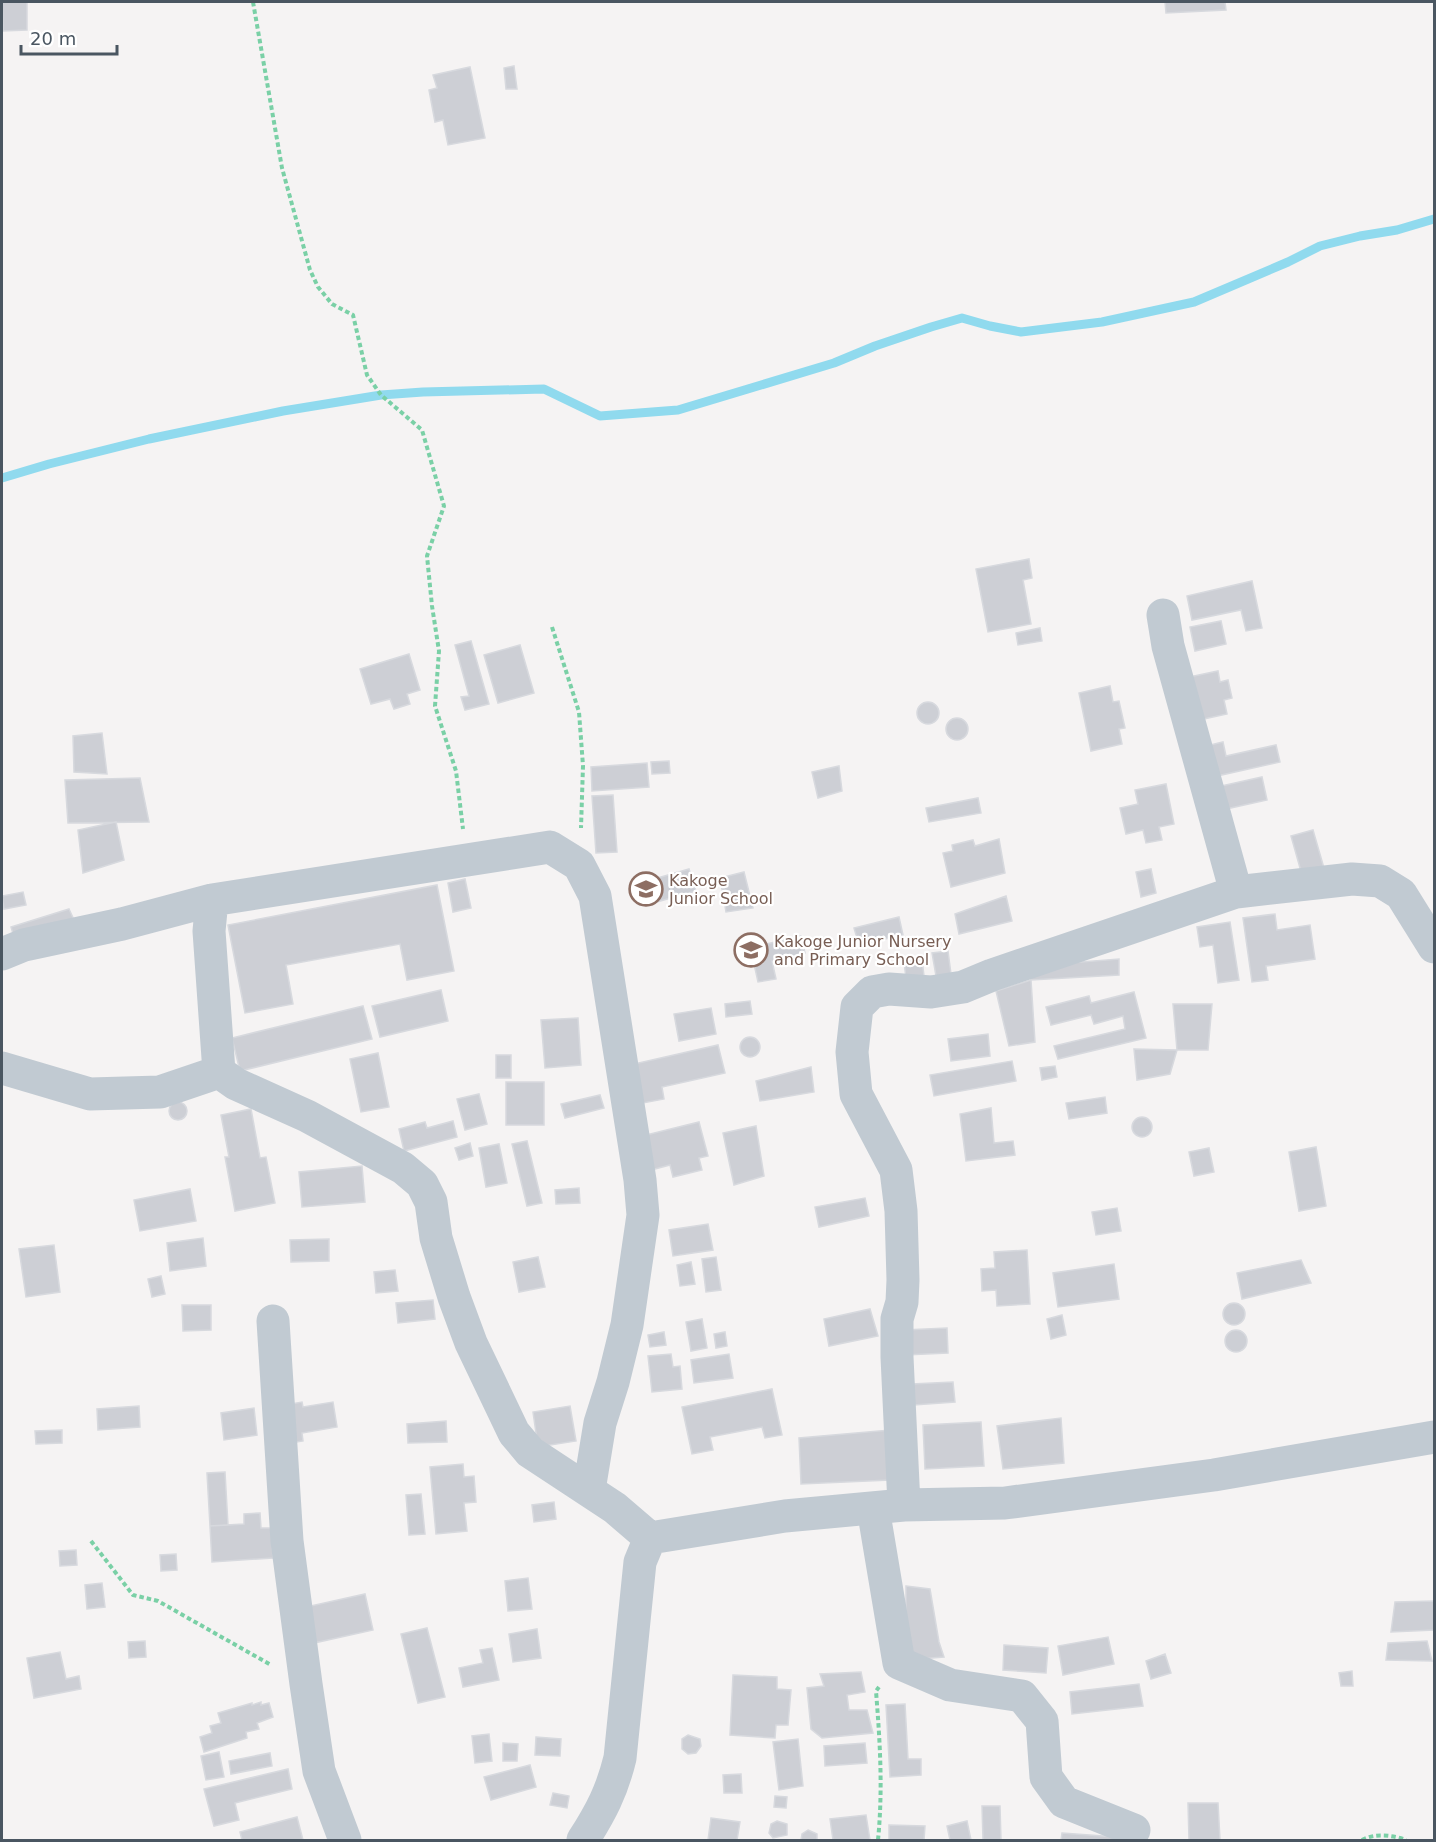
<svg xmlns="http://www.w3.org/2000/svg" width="1436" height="1842" font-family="'DejaVu Sans',sans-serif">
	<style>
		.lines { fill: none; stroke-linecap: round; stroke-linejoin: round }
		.stream { stroke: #90daee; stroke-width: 9 }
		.building { fill: #cdcfd5; stroke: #d7d9de; stroke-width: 1.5 }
		.path { stroke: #7ad0a6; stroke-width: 4; stroke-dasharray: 4.5 3; stroke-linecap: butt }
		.minor { stroke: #c1cad2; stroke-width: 33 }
		.labels { text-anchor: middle; stroke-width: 4.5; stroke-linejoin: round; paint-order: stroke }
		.education-label { font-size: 16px; fill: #785e54; stroke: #fff; text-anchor: start }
	</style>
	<rect width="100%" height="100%" fill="#f5f3f3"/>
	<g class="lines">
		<path class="stream" d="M2,478L49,464L149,439L283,411L381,395L423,392L544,389L600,416L678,410L834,363L875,346L931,327L962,318L990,326L1021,332L1102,322L1194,302L1288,262L1320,246L1360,236L1397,230L1434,219"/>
	</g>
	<path class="building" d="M2,2H27V30L3,31Z
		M1165,2H1225L1226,10L1166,13Z
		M514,66L517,89H506L504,68Z
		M470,67L485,138L448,145L443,120L435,122L429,90L437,88L433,75Z
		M1029,559L1032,578L1023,580L1031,624L988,632L976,569Z
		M1252,581L1262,628L1246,631L1241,610L1192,620L1187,596Z
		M1221,621L1226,644L1195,651L1190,627Z
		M1040,628L1042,641L1018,645L1016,633Z
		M471,641L489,704L465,710L461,697L469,696L455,645Z
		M520,645L534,693L498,703L484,655Z
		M409,654L420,690L407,694L410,704L394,709L390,699L371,704L360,669Z
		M1218,671L1220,682L1228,680L1232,698L1224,700L1227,714L1199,720L1189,677Z
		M1110,686L1113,702L1119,701L1125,728L1119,729L1122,744L1091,751L1079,693Z
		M917 713a11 11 0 1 1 22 0a11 11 0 1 1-22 0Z
		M946 729a11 11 0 1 1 22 0a11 11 0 1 1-22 0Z
		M102,733L107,774L74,772L73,736Z
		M1223,742L1226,756L1276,745L1280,762L1217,776L1210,745Z
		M669,761L670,773L652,774L651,762Z
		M647,763L649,787L592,791L591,767Z
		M839,766L842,791L818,798L812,772Z
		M1262,777L1267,800L1226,809L1221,786Z
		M140,778L149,822L68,823L65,780Z
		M1166,784L1174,824L1159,827L1162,840L1146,843L1143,830L1126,834L1120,808L1138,804L1135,790Z
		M613,795L617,852L596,853L592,796Z
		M978,798L981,813L929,822L926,808Z
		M116,822L124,860L83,873L78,830Z
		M1313,830L1326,875L1304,882L1291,836Z
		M999,839L1005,873L951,887L943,853L953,851L952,845L973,840L975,846Z
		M689,869L696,891L653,903L647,881Z
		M1151,869L1156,893L1141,897L1136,872Z
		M744,872L753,908L726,912L720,878Z
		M465,879L471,908L453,912L448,883Z
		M437,885L454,971L407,980L400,944L286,965L293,1004L245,1013L228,925Z
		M23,892L26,905L4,909L2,896Z
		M1006,896L1012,921L959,934L955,914Z
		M69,909L76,924L17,947L11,927Z
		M1275,914L1277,930L1310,925L1315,959L1266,966L1268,980L1252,982L1243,918Z
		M899,917L903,935L859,945L854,928Z
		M1230,922L1239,980L1218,983L1213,945L1200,947L1197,927Z
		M801,936L805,953L772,961L776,979L758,982L754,964L763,963L758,946Z
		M948,951L951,974L936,976L932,953Z
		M922,959L924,976L906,978L904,962Z
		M1119,959V975L1031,980L1030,966Z
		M1031,980L1035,1042L1009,1046L996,991Z
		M441,990L448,1021L380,1037L372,1006Z
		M1134,992L1146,1038L1058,1059L1054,1046L1125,1029L1123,1016L1094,1024L1091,1015L1051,1025L1046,1007L1089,996L1091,1003Z
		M750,1001L752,1014L726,1017L725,1004Z
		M1173,1004H1212L1208,1050H1177Z
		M363,1006L372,1039L240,1071L232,1038Z
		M711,1008L716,1034L679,1041L674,1014Z
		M578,1018L581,1065L545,1068L541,1020Z
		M988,1034L990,1056L951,1061L948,1039Z
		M740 1047a10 10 0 1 1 20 0a10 10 0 1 1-20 0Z
		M718,1045L725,1073L662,1087L664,1099L643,1103L634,1064Z
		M1134,1049L1177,1050L1170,1074L1137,1080Z
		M378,1053L389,1107L361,1112L350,1059Z
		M496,1055H511V1078H496Z
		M1012,1061L1016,1081L934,1096L930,1075Z
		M1055,1066L1057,1077L1042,1080L1040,1068Z
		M811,1067L814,1092L760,1101L756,1081Z
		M506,1082H544V1125H506Z
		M479,1094L487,1124L465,1130L457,1099Z
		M600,1095L604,1108L565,1118L561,1104Z
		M1105,1097L1107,1113L1069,1119L1066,1103Z
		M169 1111a9 9 0 1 1 18 0a9 9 0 1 1-18 0Z
		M991,1108L994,1143L1013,1141L1015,1155L966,1161L960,1114Z
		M251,1109L260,1158L266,1157L275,1203L235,1211L225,1157H229L221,1115Z
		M1132 1127a10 10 0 1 1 20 0a10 10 0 1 1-20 0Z
		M453,1121L457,1137L404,1151L399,1129L425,1122L427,1128Z
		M699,1122L708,1156L699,1158L702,1170L673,1177L670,1165L651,1170L642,1136Z
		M756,1126L764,1176L734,1185L723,1133Z
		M527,1141L542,1203L527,1206L512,1144Z
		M470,1143L473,1156L459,1160L455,1148Z
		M499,1144L507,1183L486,1187L479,1148Z
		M1316,1147L1326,1206L1299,1211L1289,1152Z
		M1209,1148L1214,1172L1194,1176L1189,1152Z
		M362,1166L365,1202L302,1207L299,1172Z
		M579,1188L580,1203L556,1204L555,1190Z
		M190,1189L196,1221L140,1231L134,1200Z
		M865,1198L869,1216L819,1227L815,1207Z
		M1117,1208L1121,1231L1096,1235L1092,1212Z
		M708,1224L713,1250L673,1256L669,1230Z
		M203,1238L206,1266L170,1271L167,1243Z
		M329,1239V1261L291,1262L290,1240Z
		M54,1245L60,1292L26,1297L19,1249Z
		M1027,1250L1030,1304L997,1306L996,1290L982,1291L981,1269L995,1268L994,1252Z
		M538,1257L545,1287L519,1292L513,1262Z
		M716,1257L721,1290L706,1292L702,1259Z
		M1301,1260L1311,1283L1242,1299L1237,1273Z
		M691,1262L695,1284L680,1286L677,1265Z
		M1114,1264L1119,1299L1058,1307L1053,1273Z
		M395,1270L398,1291L376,1293L374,1272Z
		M161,1276L165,1294L152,1297L148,1279Z
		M433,1300L435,1319L398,1323L396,1303Z
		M1223 1314a11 11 0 1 1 22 0a11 11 0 1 1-22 0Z
		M182,1305H211V1330L183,1331Z
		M870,1309L878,1336L829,1346L824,1319Z
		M1062,1315L1066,1335L1051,1339L1047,1319Z
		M702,1319L707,1348L691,1351L686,1322Z
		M947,1328L948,1353L905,1355L904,1330Z
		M1225 1341a11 11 0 1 1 22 0a11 11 0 1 1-22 0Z
		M664,1332L666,1345L650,1347L648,1335Z
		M725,1332L727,1346L716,1348L714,1334Z
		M671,1354L673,1367L680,1366L682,1389L652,1392L648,1356Z
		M729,1354L733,1378L694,1383L691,1360Z
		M953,1382L955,1402L914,1405L912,1384Z
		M772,1389L782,1435L765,1438L762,1427L710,1437L713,1450L692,1454L682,1407Z
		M302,1402L303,1407L333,1402L337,1427L302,1433L303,1441L285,1444L279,1406Z
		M139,1406L140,1427L98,1430L97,1409Z
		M570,1406L576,1441L538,1447L533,1412Z
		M254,1408L257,1435L224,1440L221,1413Z
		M1061,1418L1064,1463L1003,1469L997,1426Z
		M446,1421L447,1442L408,1443L407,1424Z
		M981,1422L984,1466L925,1469L923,1425Z
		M62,1430V1443L36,1444L35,1431Z
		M890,1430V1480L801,1484L799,1438Z
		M463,1464L464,1477L474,1476L476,1502L464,1503L467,1531L436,1534L430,1467Z
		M225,1472L228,1525L210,1526L207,1473Z
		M421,1494L425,1534L409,1535L406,1495Z
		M554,1502L556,1519L534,1522L532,1505Z
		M260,1513L261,1528H271L273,1558L212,1562L210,1526L244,1524V1514Z
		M76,1550L77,1565L60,1566L59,1551Z
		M176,1554L177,1570L161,1571L160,1555Z
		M528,1578L532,1609L508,1611L505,1581Z
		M102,1583L105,1607L87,1609L85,1585Z
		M906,1586L930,1589L939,1642L944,1657L906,1660Z
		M365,1594L373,1630L314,1643L306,1607Z
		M1434,1601V1630L1391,1632L1395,1602Z
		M427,1628L445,1697L418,1703L401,1634Z
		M537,1629L541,1658L513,1662L509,1634Z
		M1108,1637L1114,1664L1063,1675L1058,1646Z
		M145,1641L146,1657L129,1658L128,1642Z
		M1427,1641L1432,1661L1386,1660L1388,1643Z
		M1004,1645L1048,1648L1046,1673L1003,1670Z
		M492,1648L499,1680L463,1687L459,1668L483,1663L480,1650Z
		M60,1652L66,1679L79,1676L81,1689L34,1698L27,1658Z
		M1165,1654L1171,1673L1151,1679L1146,1661Z
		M1352,1671L1353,1686H1341L1339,1673Z
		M861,1672L865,1692L847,1695L849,1710H867L873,1733L822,1738L811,1729L807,1688L824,1686L820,1674Z
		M733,1675L777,1677V1689L791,1690L788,1725H776L775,1738L730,1735Z
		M1139,1684L1143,1706L1072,1714L1070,1692Z
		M261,1702V1705L269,1703L273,1717L257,1723L259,1729L246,1732L247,1738L204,1752L200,1737L212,1733L210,1726L221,1723L218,1713L252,1703V1705Z
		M905,1704L908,1759H921V1775L890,1777L886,1705Z
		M489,1734L492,1761L475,1763L472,1736Z
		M688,1735L700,1739L701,1746L696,1753L688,1754L682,1749V1739Z
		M536,1737L561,1739L560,1756L535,1755Z
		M798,1739L803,1786L779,1790L773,1742Z
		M503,1743L518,1744L517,1761H503Z
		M865,1743L867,1763L825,1766L824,1746Z
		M219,1752L224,1777L206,1780L201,1756Z
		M270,1753L272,1766L231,1774L229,1761Z
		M530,1765L536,1787L491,1800L484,1777Z
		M288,1769L292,1789L235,1803L239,1820L214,1826L204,1789Z
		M741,1774L742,1793H724L723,1775Z
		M553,1793L569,1796L567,1808L550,1805Z
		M775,1796L787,1797L786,1808L774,1807Z
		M1188,1803H1218L1220,1840H1189Z
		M982,1806H1000L1001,1840H983Z
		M866,1815L870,1840H833L830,1819Z
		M297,1817L303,1840H242L240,1832Z
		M711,1818L740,1822L737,1840H708Z
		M777,1821L787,1824V1835L773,1838L769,1833L771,1824Z
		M967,1821L971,1840H950L947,1826Z
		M889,1825L925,1826L924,1840H889Z
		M808,1830L817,1834V1840H801L802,1834Z
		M1062,1833L1116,1837L1115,1840H1061Z"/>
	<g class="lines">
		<path class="path" d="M253,2L282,168L310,270L318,287L332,304L353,315L367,375L381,395L422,430L444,506L427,556L432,606L439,651L435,706L456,771L463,829
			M552,627L579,712L583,766L581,828
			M91,1541L133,1595L158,1601L271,1665
			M878,1840C883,1789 880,1742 876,1691L879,1687
			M1362,1840C1374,1833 1393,1835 1406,1840"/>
		<path class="minor" d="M1163,615L1168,646L1236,892
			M2,954L24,945L122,924L212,900L550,847L579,865L595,896L640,1180L643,1215L627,1325L613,1382L600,1423L589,1490
			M2,1068L90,1094L160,1092L219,1072L209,931L212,900
			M219,1072L236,1084L307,1116L403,1168L422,1184L431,1202L436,1238L454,1297L471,1343L514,1433L530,1452L615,1508L650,1538
			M273,1321L287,1541L306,1684L319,1771L345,1840
			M904,1505L897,1357V1319L902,1302L903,1280L901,1211L896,1170L856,1094L852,1052L857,1007L872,992L889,989L931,992L963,987L992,975L1236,892L1352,879L1380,881L1401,894L1434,947
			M873,1508L899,1663L950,1685L1022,1696L1042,1721L1046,1777L1064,1802L1134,1830
			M583,1840C601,1812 612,1791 620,1758L640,1562L650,1538L785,1516L904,1505L1005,1503L1214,1475L1434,1437"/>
	</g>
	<defs>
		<symbol id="school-ring" viewBox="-11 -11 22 22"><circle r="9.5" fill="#fff" stroke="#8d6e63" stroke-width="1.5"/><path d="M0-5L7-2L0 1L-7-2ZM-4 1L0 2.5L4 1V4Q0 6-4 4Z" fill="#8d6e63"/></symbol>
	</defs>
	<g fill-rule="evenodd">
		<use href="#school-ring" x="627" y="870" width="38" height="38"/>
		<use href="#school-ring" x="732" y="931" width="38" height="38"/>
	</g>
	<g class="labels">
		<g class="education-label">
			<text x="669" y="886">Kakoge<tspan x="669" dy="18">Junior School</tspan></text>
			<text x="774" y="947">Kakoge Junior Nursery<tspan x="774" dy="18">and Primary School</tspan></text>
		</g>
	</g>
	<rect width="1436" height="1842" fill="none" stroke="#4a5661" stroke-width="6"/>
	<path d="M21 45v9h96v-9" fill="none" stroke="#4a5661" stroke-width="3"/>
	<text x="30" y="45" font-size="18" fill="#4a5661" stroke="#ffffff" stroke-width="4.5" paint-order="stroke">20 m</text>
</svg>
